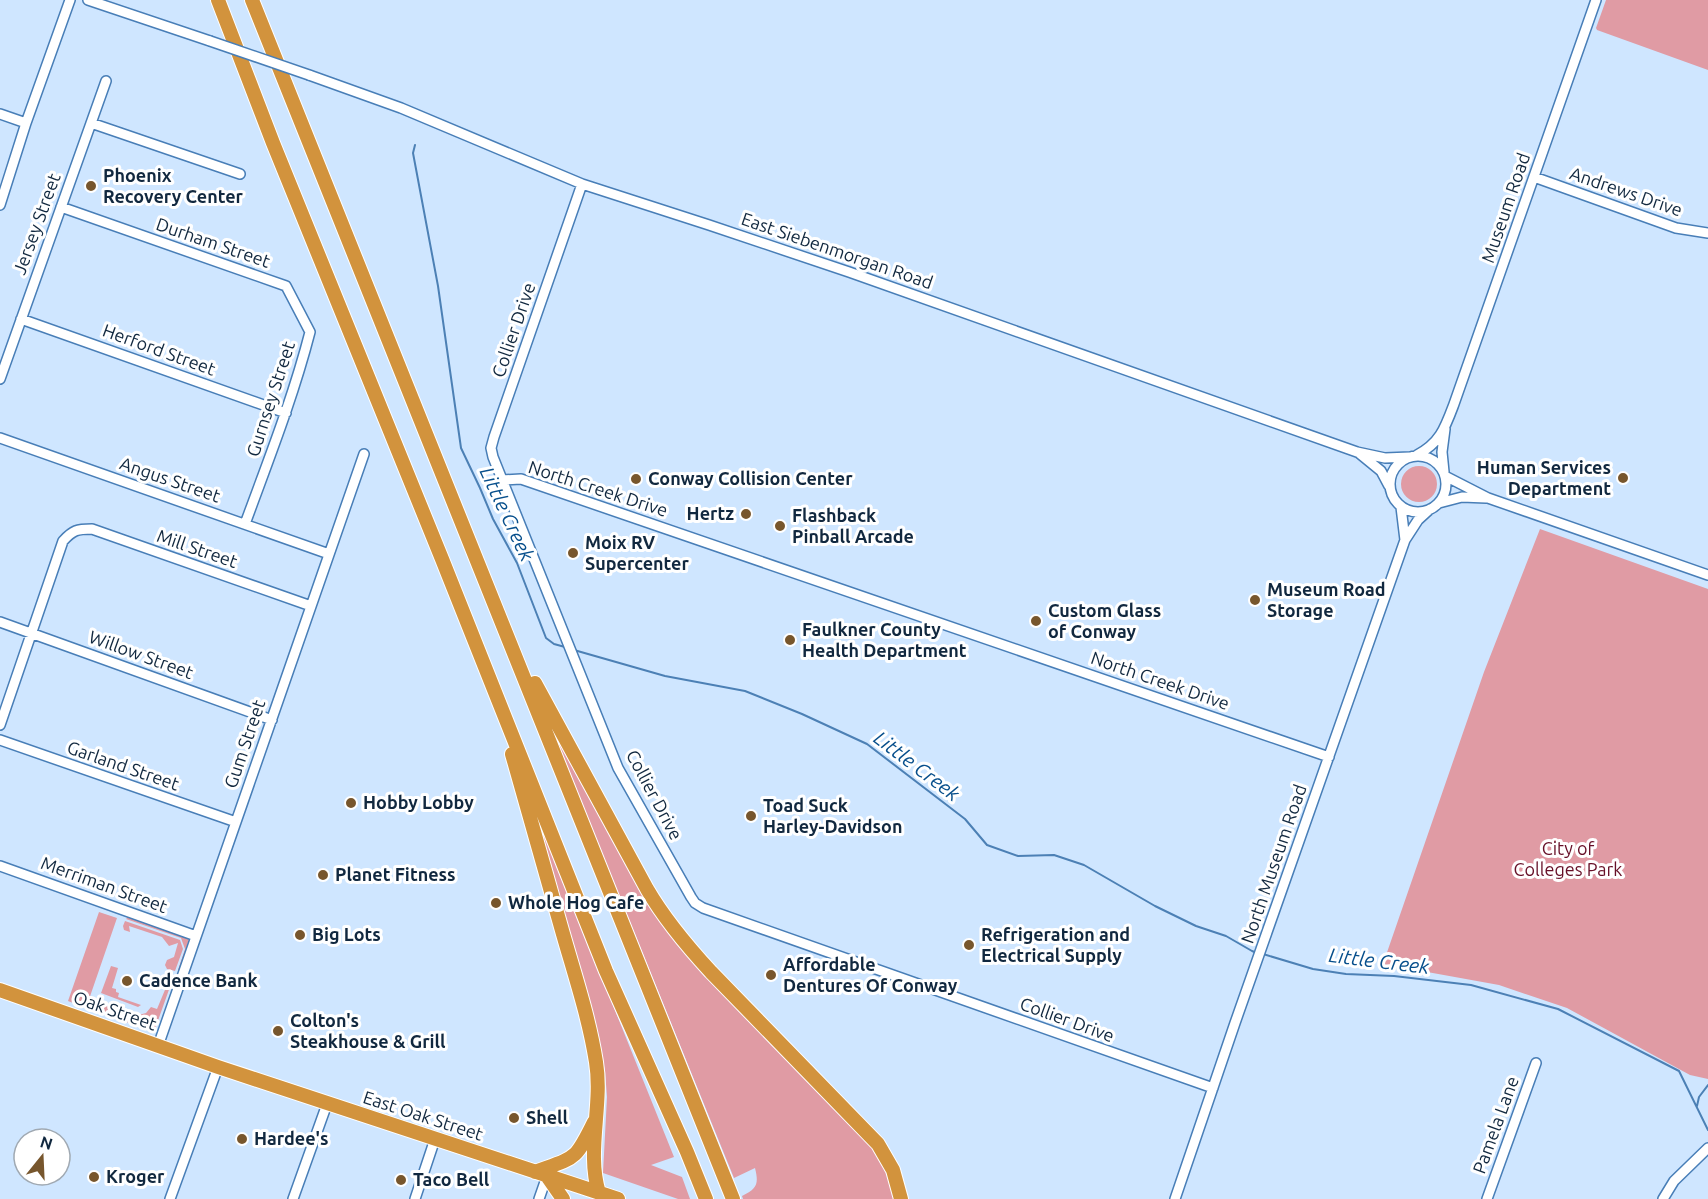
<svg xmlns="http://www.w3.org/2000/svg" width="1708" height="1199" font-family="Ubuntu,sans-serif">
	<style>
		.green { fill: #e09ba4 }
		.lines { fill: none; stroke-linecap: round; stroke-linejoin: round }
		.stream { stroke: #4c80b5; stroke-width: 2 }
		.minor-casing { stroke: #487eb7; stroke-width: 12 }
		.highway-casing { stroke: #fff; stroke-width: 16 }
		.minor { stroke: #fff; stroke-width: 9 }
		.highway { stroke: #d2933d; stroke-width: 14 }
		.minor-bridge-casing { stroke: #487eb7; stroke-width: 12; stroke-linecap: butt }
		.minor-bridge { stroke: #fff; stroke-width: 9 }
		.poi-dot { fill: #77562d; stroke: #fff; stroke-width: 2 }
		.labels { text-anchor: middle; stroke-width: 6; stroke-linejoin: round; paint-order: stroke }
		.poi-label { font-size: 18px; font-weight: bold; fill: #11283f; stroke: #fff; text-anchor: start }
		.street-label { font-size: 18px; fill: #11283f; stroke: #fff }
		.park-label { font-size: 18px; fill: #671028; stroke: #fff }
		.water-label { font-size: 20px; font-style: italic; fill: #074f8c; stroke: #fff }
	</style>
	<rect width="100%" height="100%" fill="#cfe6ff"/>
	<path class="green" d="M1606,0H1708V70L1597,30L1596,28Z
		M1401 484a18 18 0 1 1 36 0a18 18 0 1 1-36 0Z
		M1540,529L1708,589V1079L1690,1075L1567,1008L1499,985L1383,964L1484,672Z
		M548,720L640,891L675,942L720,991L865,1138L885,1165L895,1199H743L742,1196C757,1189 759,1184 755,1168L734,1178Z
		M532,804L674,1157L651,1165L682,1177L690,1199H678L603,1173L607,1097L605,1071L599,1041Z
		M99,912L117,918L86,1008L68,1001Z
		M129,916L188,937L189,939L179,970H178L185,949L181,938L126,919Z
		M125,921L180,940L183,949L175,971L167,969L165,965L167,960L174,957L178,943L169,946L162,937L129,926L130,932L124,930L123,926Z
		M111,966L118,968L112,988L116,989V992L119,993L118,997L141,1005L138,1007L101,993Z
		M161,980L171,984L155,1029L149,1030L98,1012L99,1005L101,1004L135,1016L146,1013L151,1007L157,1009L167,985L160,982Z"/>
	<g class="lines">
		<path class="stream" d="M415,145L413,153L438,286L461,448L480,488L493,519L517,563L546,638L554,644L565,647
			M574,650L665,676L745,691L802,714L867,744L965,819L987,845L1018,856L1054,855L1084,865L1155,906L1196,926L1226,936L1252,951L1257,953
			M1263,954L1313,969L1346,974L1394,976L1471,985L1558,1009L1679,1071L1708,1130
			M1697,1106L1699,1097L1708,1085"/>
		<defs>
			<path id="minor" d="M88,0L210,41
				M309,75L401,108L582,184L709,225L849,272L1357,452L1385,458L1410,457
				M0,114L26,123
				M91,123L240,174
				M1534,177L1676,228L1708,233
				M582,184L494,437L491,448L493,457L618,768L691,897L695,903L703,908L1213,1088
				M0,205L26,123L70,0
				M61,207L286,286L310,332C293,398 268,461 245,524
				M21,319L286,413
				M0,379L106,81
				M0,438L329,554
				M1359,453L1381,471L1389,486
				M1417,455C1440,443 1445,428 1454,404L1596,0
				M1390 484a28 28 0 1 1 56 0a28 28 0 1 1-56 0Z
				M1444,472L1442,452L1445,429
				M1445,476L1488,498L1708,575
				M502,480L521,479L1329,757
				M1439,503L1462,497L1486,498
				M1401,507L1405,540
				M0,622L272,720
				M0,725L63,541C73,530 77,529 92,529L311,606
				M0,740L236,822
				M0,866L196,936
				M158,1046L364,454
				M170,1199L218,1067
				M293,1199L327,1104
				M415,1199L435,1139
				M539,1199L547,1176
				M1175,1199L1235,1023L1405,540L1418,520L1430,509
				M1487,1199L1536,1063
				M1663,1199L1674,1181L1708,1148"/>
			<path id="highway" d="M218,0L273,143L442,559L606,971L687,1152L706,1199
				M252,0L733,1199
				M535,683L647,889C665,920 687,946 711,972L878,1144L893,1170L901,1199
				M512,754C529,814 546,874 563,934C575,976 589,1018 596,1062C603,1105 586,1152 599,1193
				M0,990L218,1067L618,1199
				M535,1172C576,1157 575,1161 594,1122
				M547,1176L563,1199"/>
		</defs>
		<use href="#minor" class="minor-casing"/>
		<use href="#highway" class="highway-casing"/>
		<use href="#minor" class="minor"/>
		<use href="#highway" class="highway"/>
		<defs>
			<path id="minor-bridge" d="M210,41L309,75"/>
		</defs>
		<use href="#minor-bridge" class="minor-bridge-casing"/>
		<use href="#minor-bridge" class="minor-bridge"/>
	</g>
	<g class="poi-dot">
		<circle cx="91" cy="186" r="6"/>
		<circle cx="1623" cy="478" r="6"/>
		<circle cx="636" cy="479" r="6"/>
		<circle cx="746" cy="514" r="6"/>
		<circle cx="780" cy="526" r="6"/>
		<circle cx="573" cy="553" r="6"/>
		<circle cx="1255" cy="600" r="6"/>
		<circle cx="1036" cy="621" r="6"/>
		<circle cx="790" cy="640" r="6"/>
		<circle cx="351" cy="803" r="6"/>
		<circle cx="751" cy="816" r="6"/>
		<circle cx="323" cy="875" r="6"/>
		<circle cx="496" cy="903" r="6"/>
		<circle cx="300" cy="935" r="6"/>
		<circle cx="969" cy="945" r="6"/>
		<circle cx="771" cy="975" r="6"/>
		<circle cx="127" cy="981" r="6"/>
		<circle cx="278" cy="1031" r="6"/>
		<circle cx="514" cy="1118" r="6"/>
		<circle cx="242" cy="1139" r="6"/>
		<circle cx="94" cy="1177" r="6"/>
		<circle cx="401" cy="1180" r="6"/>
	</g>
	<g class="labels">
		<g class="poi-label">
			<text x="103" y="182">Phoenix<tspan x="103" dy="21">Recovery Center</tspan></text>
			<text x="1611" y="474" text-anchor="end">Human Services<tspan x="1611" dy="21">Department</tspan></text>
			<text x="648" y="485">Conway Collision Center</text>
			<text x="734" y="520" text-anchor="end">Hertz</text>
			<text x="792" y="522">Flashback<tspan x="792" dy="21">Pinball Arcade</tspan></text>
			<text x="585" y="549">Moix RV<tspan x="585" dy="21">Supercenter</tspan></text>
			<text x="1267" y="596">Museum Road<tspan x="1267" dy="21">Storage</tspan></text>
			<text x="1048" y="617">Custom Glass<tspan x="1048" dy="21">of Conway</tspan></text>
			<text x="802" y="636">Faulkner County<tspan x="802" dy="21">Health Department</tspan></text>
			<text x="363" y="809">Hobby Lobby</text>
			<text x="763" y="812">Toad Suck<tspan x="763" dy="21">Harley-Davidson</tspan></text>
			<text x="335" y="881">Planet Fitness</text>
			<text x="508" y="909">Whole Hog Cafe</text>
			<text x="312" y="941">Big Lots</text>
			<text x="981" y="941">Refrigeration and<tspan x="981" dy="21">Electrical Supply</tspan></text>
			<text x="783" y="971">Affordable<tspan x="783" dy="21">Dentures Of Conway</tspan></text>
			<text x="139" y="987">Cadence Bank</text>
			<text x="290" y="1027">Colton's<tspan x="290" dy="21">Steakhouse &amp; Grill</tspan></text>
			<text x="526" y="1124">Shell</text>
			<text x="254" y="1145">Hardee's</text>
			<text x="106" y="1183">Kroger</text>
			<text x="413" y="1186">Taco Bell</text>
		</g>
		<g class="street-label">
			<text transform="translate(1626 192) rotate(19)" y="6">Andrews Drive</text>
			<text transform="translate(1506 208) rotate(-71)" y="6">Museum Road</text>
			<text transform="translate(37 224) rotate(-70)" y="6">Jersey Street</text>
			<text transform="translate(213 243) rotate(19)" y="6">Durham Street</text>
			<text transform="translate(837 251) rotate(19)" y="6">East Siebenmorgan Road</text>
			<text transform="translate(514 330) rotate(-71)" y="6">Collier Drive</text>
			<text transform="translate(159 350) rotate(20)" y="6">Herford Street</text>
			<text transform="translate(271 399) rotate(-72)" y="6">Gurnsey Street</text>
			<text transform="translate(170 480) rotate(19)" y="6">Angus Street</text>
			<text transform="translate(598 489) rotate(18)" y="6">North Creek Drive</text>
			<text transform="translate(197 549) rotate(19)" y="6">Mill Street</text>
			<text transform="translate(141 655) rotate(20)" y="6">Willow Street</text>
			<text transform="translate(1160 681) rotate(19)" y="6">North Creek Drive</text>
			<text transform="translate(245 744) rotate(-71)" y="6">Gum Street</text>
			<text transform="translate(123 766) rotate(19)" y="6">Garland Street</text>
			<text transform="translate(654 795) rotate(62)" y="6">Collier Drive</text>
			<text transform="translate(1274 864) rotate(-71)" y="6">North Museum Road</text>
			<text transform="translate(104 885) rotate(20)" y="6">Merriman Street</text>
			<text transform="translate(115 1011) rotate(19)" y="6">Oak Street</text>
			<text transform="translate(1067 1020) rotate(20)" y="6">Collier Drive</text>
			<text transform="translate(423 1116) rotate(18)" y="6">East Oak Street</text>
			<text transform="translate(1496 1125) rotate(-70)" y="6">Pamela Lane</text>
		</g>
		<g class="park-label">
			<text x="1568" y="855">City of<tspan x="1568" dy="21">Colleges Park</tspan></text>
		</g>
		<g class="water-label">
			<text transform="translate(507 514) rotate(65)" y="7">Little Creek</text>
			<text transform="translate(917 766) rotate(37)" y="7">Little Creek</text>
			<text transform="translate(1379 961) rotate(7)" y="7">Little Creek</text>
		</g>
	</g>
	<g transform="translate(42 1157) rotate(18)"><circle r="28" fill="#ffffff" stroke="#a0a9b2" stroke-width="1.5"/>
	<path d="M0-4.5L10 22L0 15L-10 22Z" fill="#77562d"/>
	<text y="-9" font-size="16" font-weight="bold" text-anchor="middle" fill="#11283f">N</text>
	</g>
</svg>
